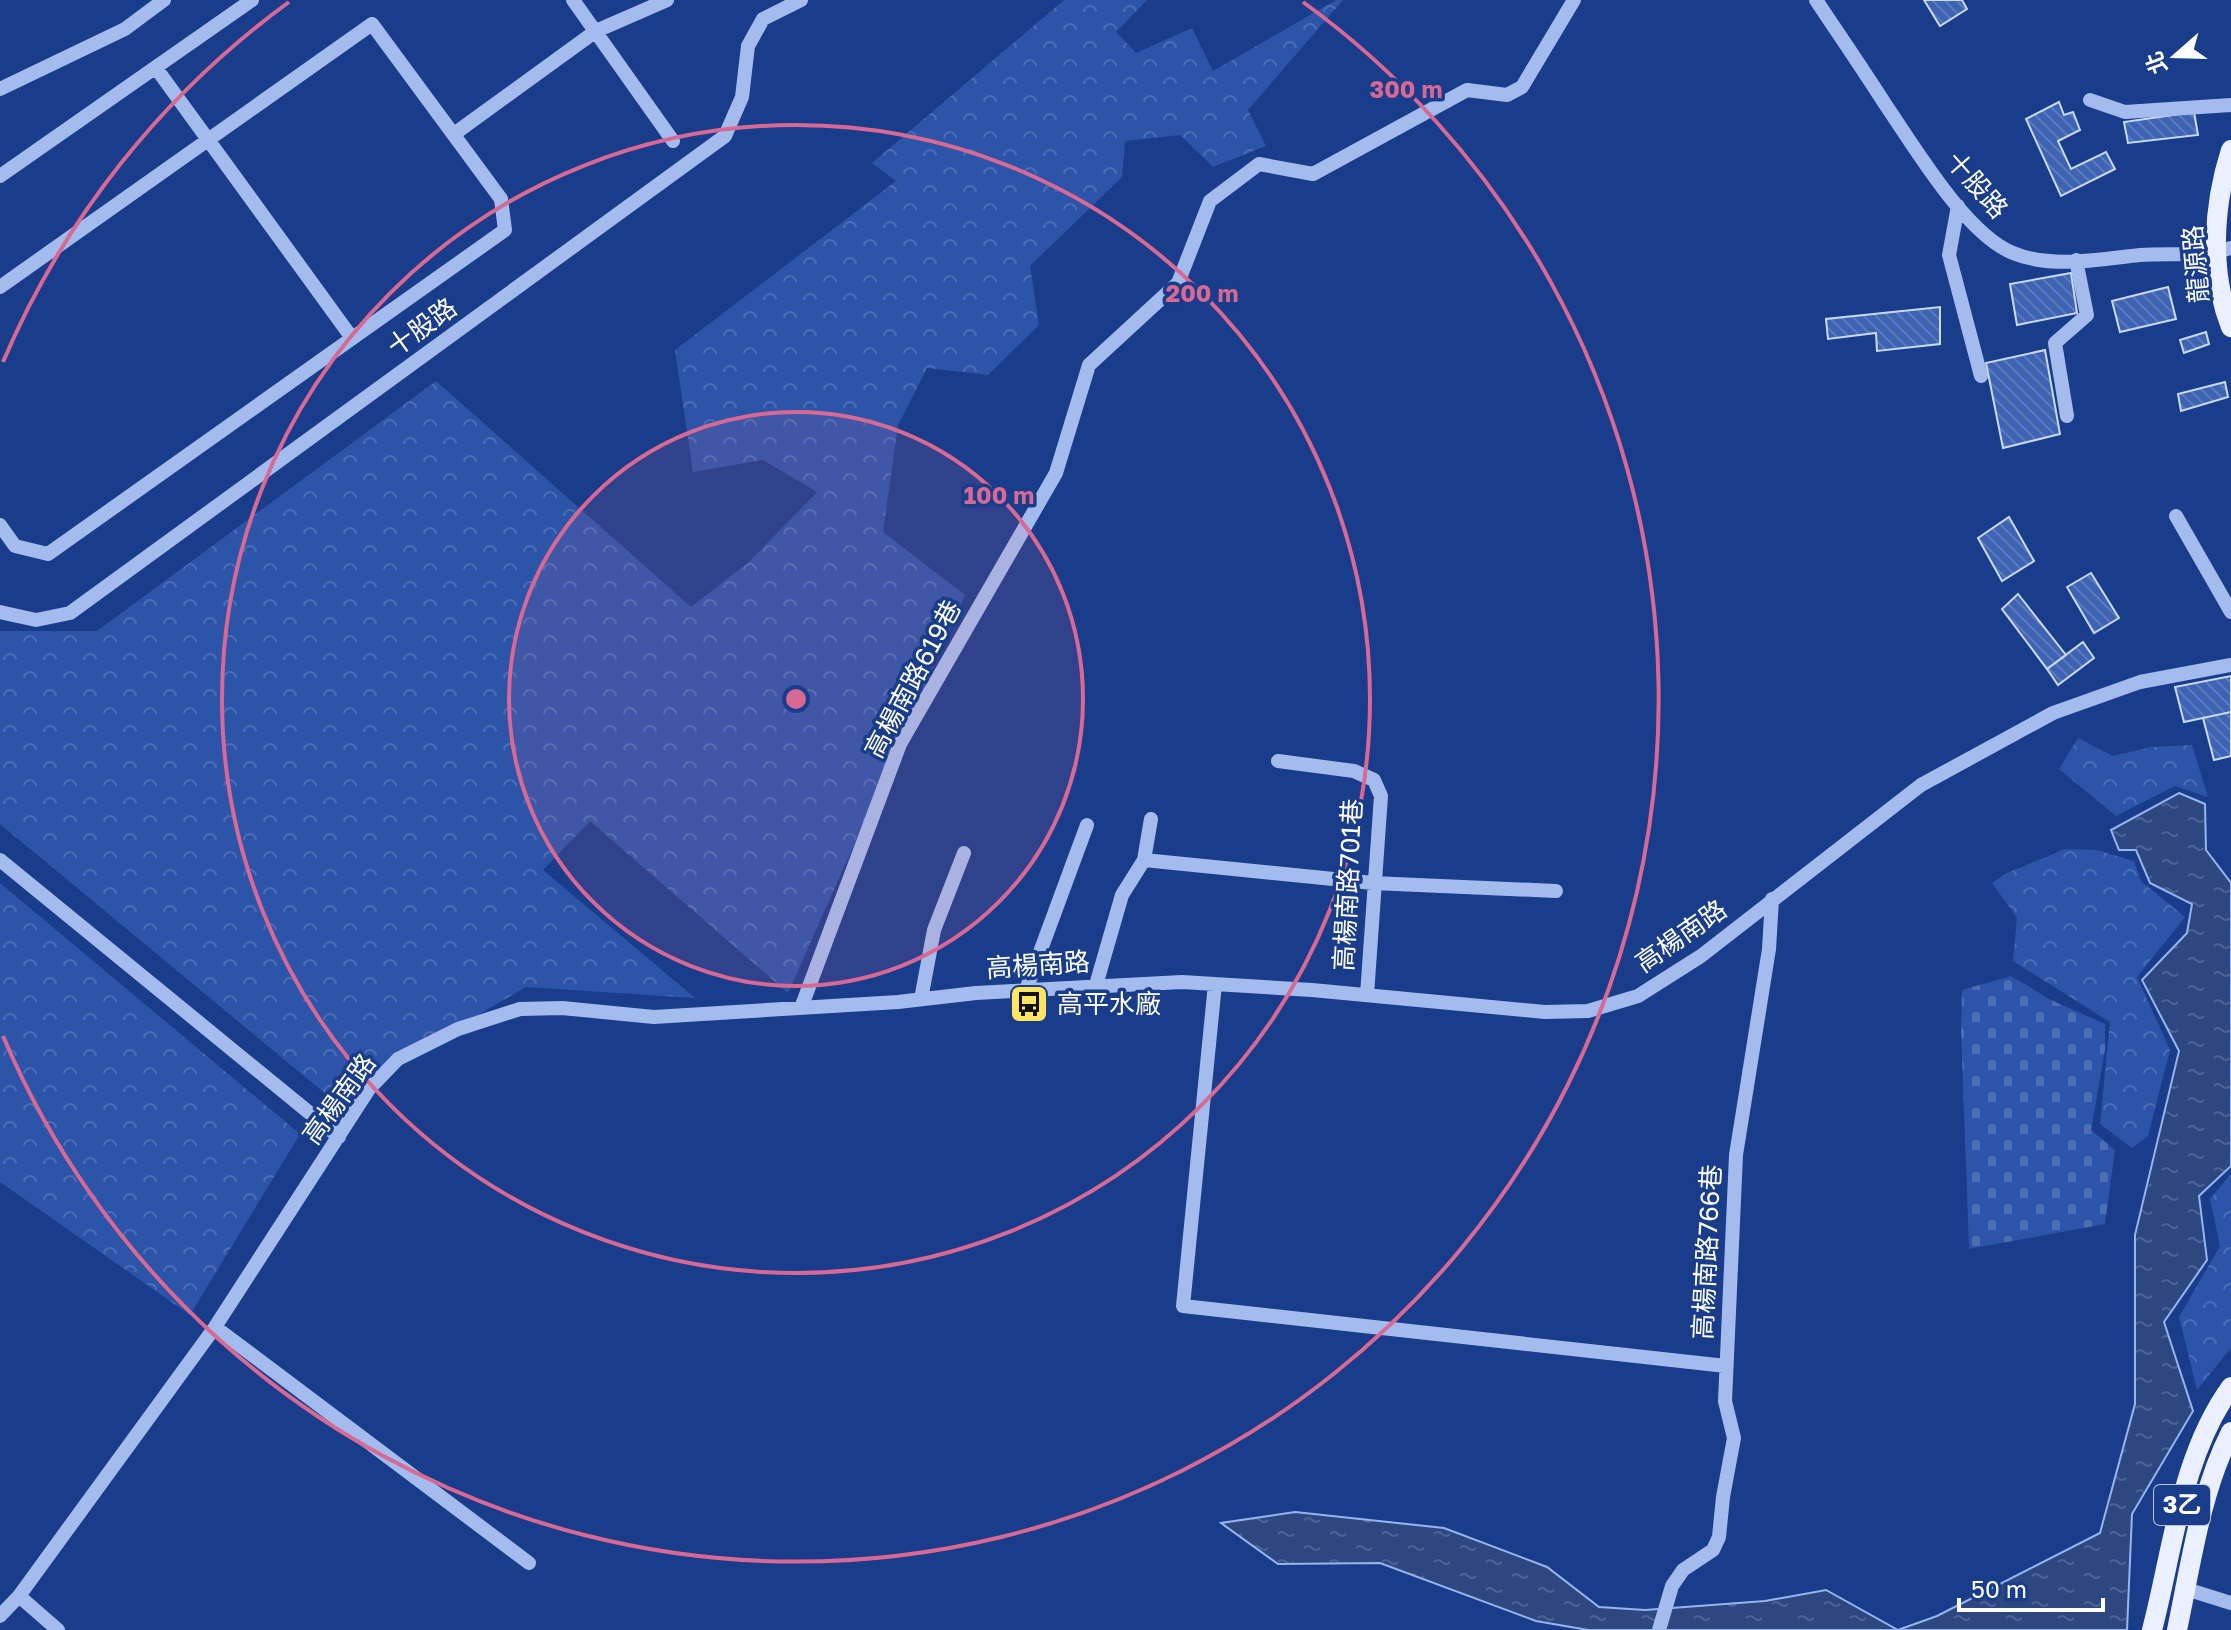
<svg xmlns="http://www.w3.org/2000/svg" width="2231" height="1630" font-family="'Golos Text','Noto Sans TC',sans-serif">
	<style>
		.forest { fill: url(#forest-crowns) }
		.cemetery { fill: url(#cemetery-stones) }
		.water { fill: url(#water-ripples); stroke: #96b5f0; stroke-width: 2 }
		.building { fill: url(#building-back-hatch); stroke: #c9d9fa; stroke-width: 2 }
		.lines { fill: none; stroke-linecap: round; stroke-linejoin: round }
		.minor { stroke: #a4bced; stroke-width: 14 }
		.major { stroke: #eaf0ff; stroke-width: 20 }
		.ring { fill: none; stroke: #d76994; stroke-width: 4 }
		.labels { text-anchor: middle; stroke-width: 7; stroke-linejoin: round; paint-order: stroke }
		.shield { fill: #1a3d8b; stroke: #bac5dc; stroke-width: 2 }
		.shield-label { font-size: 24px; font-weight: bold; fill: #fff }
		.street-label { font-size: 26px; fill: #fff; stroke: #1a3d8b }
		.poi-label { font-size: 26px; fill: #fff; stroke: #1a3d8b; text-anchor: start }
		.centre { fill: #d76994; stroke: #1a3d8b; stroke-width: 4 }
		.ring-label { font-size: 24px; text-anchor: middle; font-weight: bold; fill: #d76994; stroke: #1a3d8b; stroke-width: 7; stroke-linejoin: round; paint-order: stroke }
	</style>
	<defs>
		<pattern id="forest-crowns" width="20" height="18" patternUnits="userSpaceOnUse" patternTransform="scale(2)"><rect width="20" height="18" fill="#2c54a9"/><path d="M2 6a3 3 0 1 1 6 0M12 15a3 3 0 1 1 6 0" fill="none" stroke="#4c6eb6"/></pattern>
		<pattern id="cemetery-stones" width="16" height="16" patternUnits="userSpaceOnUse" patternTransform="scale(2)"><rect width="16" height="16" fill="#2c54a9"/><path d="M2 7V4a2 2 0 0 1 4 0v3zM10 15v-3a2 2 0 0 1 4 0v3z" fill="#4c6eb6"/></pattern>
		<pattern id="water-ripples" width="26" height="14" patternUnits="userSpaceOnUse" patternTransform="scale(2)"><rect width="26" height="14" fill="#2d4781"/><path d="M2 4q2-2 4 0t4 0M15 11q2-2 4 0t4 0" fill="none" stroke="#4c6394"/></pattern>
		<pattern id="building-back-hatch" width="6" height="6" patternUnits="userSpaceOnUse" patternTransform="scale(2)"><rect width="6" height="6" fill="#3e63b2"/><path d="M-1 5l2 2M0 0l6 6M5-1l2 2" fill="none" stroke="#5b7abe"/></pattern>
	</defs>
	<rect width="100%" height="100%" fill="#1a3d8b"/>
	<path class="forest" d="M1064,0H1147L1116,32L1136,53L1192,28L1213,71L1336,0H1343L1248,110L1266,146L1213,167L1180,135L1125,141L1122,177L1030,266L1039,325L988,375L927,368L898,425L883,532L965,595L788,993L590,821L543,870L695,998L526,987L333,1100L0,824V631H97L436,381L691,607L749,562L817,492L763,460L693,472L675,350L896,181L872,163Z
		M2078,738L2113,756L2151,747L2192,745L2208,797L2175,786L2116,816L2059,769Z
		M2065,849L2097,850L2134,861L2141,881L2185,917L2137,977L2170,1050L2148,1136L2132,1148L2100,1124L2110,1022L2013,961L2017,918L1992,883L2007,873Z
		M0,883L300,1134L190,1315L0,1182Z
		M2231,1174V1348L2197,1390L2179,1317L2220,1246L2210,1199Z"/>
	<path class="cemetery" d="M2011,976L2051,1000L2105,1024V1050L2091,1130L2115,1150L2105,1224L1969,1249L1961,1029L1962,990Z"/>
	<path class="water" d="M2179,793L2205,804L2206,850L2231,883V1166L2199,1196L2207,1260L2164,1322L2193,1411L2132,1514L2127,1630H1588L1536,1621L1380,1563L1278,1564L1221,1523L1295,1512L1444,1528L1547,1567L1599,1607L1645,1610L1765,1601L1826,1590L1898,1630L1937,1616L2100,1533L2135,1404V1235L2179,1051L2142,980L2187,933L2192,904L2150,883L2136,850H2119L2111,830Z"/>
	<path class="building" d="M1924,0H1962L1967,9L1940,26Z
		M2059,102L2064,115L2073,112L2080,130L2058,141L2071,169L2106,152L2115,169L2061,196L2026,119Z
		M2194,112L2198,135L2128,143L2124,122Z
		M2071,273L2077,313L2017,325L2010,284Z
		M2168,287L2176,319L2120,332L2112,301Z
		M1940,307V344L1877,351L1876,333L1828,339L1826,319Z
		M2206,332L2209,344L2184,353L2180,340Z
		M2045,350L2060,434L2003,448L1986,363Z
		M2225,382L2228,397L2181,411L2178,394Z
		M2009,517L2034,561L2002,581L1978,538Z
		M2091,573L2119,618L2094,633L2067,587Z
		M2018,594L2066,655L2047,669L2002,609Z
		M2083,642L2094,658L2058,685L2047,669Z
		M2231,676V712L2184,722L2175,687Z
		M2231,712V756L2214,760L2203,718Z"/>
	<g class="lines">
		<path class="minor" d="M573,0L673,141
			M1816,0C1840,36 1864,71 1887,107C1916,149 1966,234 2013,253C2051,269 2101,259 2140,255C2170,253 2202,257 2231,248
			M156,68L352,338
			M0,89L125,29L164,0
			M2090,100L2125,112L2231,105
			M454,134L596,31L667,0
			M0,176L252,0
			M1958,206L1949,255L1981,376
			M0,287L372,24L501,199L505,230L48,554L15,546L0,525
			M2067,416L2055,343L2087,315L2076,260
			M2176,516L2231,612
			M0,612L36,620L70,613L725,136L742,97L748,46L763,19L801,0
			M1278,761L1354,771L1374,780L1381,796L1367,995
			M0,860L339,1137
			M1144,860L1373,883L1556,891
			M1215,984L1183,1306L1726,1366
			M1096,985L1122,895L1144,860L1151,819
			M1026,990L1087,825
			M921,999L934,930L964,853
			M801,1008L900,744L1056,473L1089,365L1178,283L1210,201L1259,164L1313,174L1467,90L1507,95L1522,87L1574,0
			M215,1327L529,1563
			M2186,1589L2231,1603
			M19,1596L58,1630
			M0,1616L19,1596L215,1327L369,1089L398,1059L458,1029L520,1009L562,1008L654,1017L898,1002L976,993L1182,982L1312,990L1545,1012L1588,1011L1638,996L1701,956L1921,785L2053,713L2140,682L2231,665
			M1659,1630L1672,1586L1683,1570L1713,1550L1719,1537L1723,1497L1734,1438L1725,1401L1736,1155L1769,949L1772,899"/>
		<path class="major" d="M2231,150C2213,206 2209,271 2231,327
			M2152,1630C2173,1550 2181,1456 2231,1387
			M2177,1630C2191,1564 2200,1493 2231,1432"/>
	</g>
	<circle cx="796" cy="699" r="287" fill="#d76994" fill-opacity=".12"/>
	<g class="ring">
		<circle cx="796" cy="699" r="287"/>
		<circle cx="796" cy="699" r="574"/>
		<path d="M3 362A862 862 0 0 1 289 2M1303 2A862 862 0 1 1 3 1036"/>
	</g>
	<defs>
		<symbol id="bus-square" viewBox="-11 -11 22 22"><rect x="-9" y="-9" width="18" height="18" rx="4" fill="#ffe560" stroke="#1a3d8b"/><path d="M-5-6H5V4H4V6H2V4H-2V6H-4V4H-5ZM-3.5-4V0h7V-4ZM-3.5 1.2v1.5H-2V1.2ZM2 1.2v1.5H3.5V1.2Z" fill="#111"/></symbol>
	</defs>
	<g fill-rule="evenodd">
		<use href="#bus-square" x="1007" y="982" width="44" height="44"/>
	</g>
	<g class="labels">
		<rect class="shield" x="2154" y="1485" width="56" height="40" rx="6"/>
		<g class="shield-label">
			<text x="2182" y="1513">3乙</text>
		</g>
		<g class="street-label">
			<text transform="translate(1977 185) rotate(49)" y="9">十股路</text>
			<text transform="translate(2196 264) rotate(-95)" y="9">龍源路</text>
			<text transform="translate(422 327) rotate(-36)" y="9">十股路</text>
			<text transform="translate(913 679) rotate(-62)" y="9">高楊南路619巷</text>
			<text transform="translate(1348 885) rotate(-87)" y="9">高楊南路701巷</text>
			<text transform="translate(1681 936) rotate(-35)" y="9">高楊南路</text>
			<text transform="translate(1038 965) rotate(-4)" y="9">高楊南路</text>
			<text transform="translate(339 1099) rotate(-54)" y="9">高楊南路</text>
			<text transform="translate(1707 1252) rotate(-87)" y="9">高楊南路766巷</text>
		</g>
		<g class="poi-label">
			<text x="1057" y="1013">高平水廠</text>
		</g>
	</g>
	<circle cx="796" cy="699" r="12" class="centre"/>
	<g class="ring-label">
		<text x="1406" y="98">300 m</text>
		<text x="1202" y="302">200 m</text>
		<text x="999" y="504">100 m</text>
	</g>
	<g transform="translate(2175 56) rotate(250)" stroke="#1a3d8b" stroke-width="6" paint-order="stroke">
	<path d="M0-6L14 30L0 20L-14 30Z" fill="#ffffff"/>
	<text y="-12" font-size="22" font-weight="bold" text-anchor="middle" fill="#ffffff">北</text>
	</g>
	<path d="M1959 1598v12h144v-12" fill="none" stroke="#ffffff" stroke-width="4"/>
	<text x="1971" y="1598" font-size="24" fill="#ffffff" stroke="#1a3d8b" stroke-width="6" paint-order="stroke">50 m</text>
</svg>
